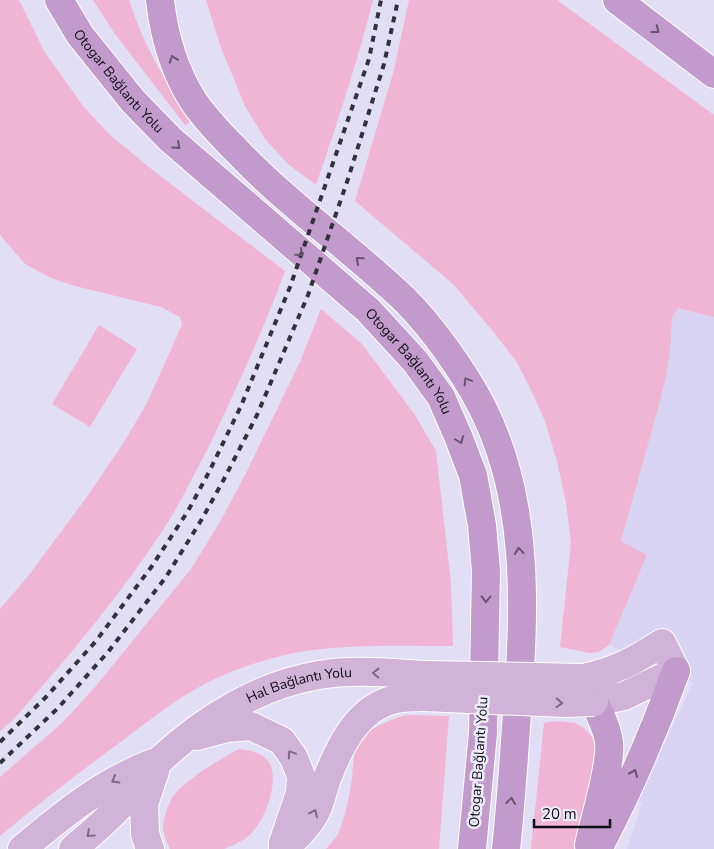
<svg xmlns="http://www.w3.org/2000/svg" width="714" height="849" font-family="'Nunito Sans',sans-serif">
	<style>
		.built { fill: #d9d3f3 }
		.green { fill: #f0b5d3 }
		.lines { fill: none; stroke-linecap: round; stroke-linejoin: round }
		.primary-casing { stroke: #fff; stroke-width: 30 }
		.trunk-casing { stroke: #fff; stroke-width: 30 }
		.primary { stroke: #d1b3d9; stroke-width: 28 }
		.trunk { stroke: #c29acc; stroke-width: 28 }
		.rail { stroke: #32313c; stroke-width: 4; stroke-dasharray: 6 6; stroke-linecap: butt }
		.primary-bridge-casing { stroke: #fff; stroke-width: 30; stroke-linecap: butt }
		.primary-bridge { stroke: #d1b3d9; stroke-width: 28 }
		.oneway { stroke: #685471 }
		.oneway2 { stroke: #7a6981 }
		.labels { text-anchor: middle; stroke-width: 5; stroke-linejoin: round; paint-order: stroke }
		.street-label { font-size: 14px; fill: #0f0e16; stroke: #eeecfb }
	</style>
	<rect width="100%" height="100%" fill="#e1def6"/>
	<path class="built" d="M678,308L714,317V849H627L642,803L637,801L693,683L609,645L647,555L620,541L659,405L671,342L672,318Z"/>
	<path class="green" d="M0,0H19L44,51L83,106L109,134L155,172L285,271C263,331 236,390 208,448C194,474 181,502 165,527C120,596 67,658 13,720L0,731V609L29,575L89,494L124,442L146,405L182,325L180,317L161,307L75,286L51,278L25,264L0,235Z
		M93,0H129C143,44 166,83 191,122L185,125L115,34Z
		M206,0H373C357,63 337,124 316,185L288,164L265,139L245,106L220,45Z
		M409,0H557L714,115V317L678,308L672,318L671,342L666,376L659,405L621,541L647,555L609,645L599,652L589,653L560,647L571,543L566,503L557,461L545,421L529,386L516,361L491,329L453,284L355,201L394,70Z
		M321,309L362,344L415,415L436,451L451,583L453,646C404,646 354,644 305,651C269,657 226,671 194,690C165,707 138,729 111,749C73,777 36,806 0,836V777L62,723L96,686L191,569L220,522L246,473L300,362Z
		M99,325L137,349L90,427L52,404Z
		M407,715L449,716L439,849H326C330,844 335,839 338,834C345,819 350,794 352,778C353,766 353,754 358,743C364,730 393,718 407,715Z
		M556,721L575,723L584,728L593,738L598,748L600,765L574,849H531L544,723Z
		M239,749C249,750 260,752 267,760C283,778 263,827 245,839C239,842 230,847 224,849C213,849 183,849 170,849C167,842 163,834 163,826C164,818 167,808 171,800C179,783 222,758 239,749Z"/>
	<g class="lines">
		<defs>
			<g id="primary">
				<path d="M662,643L676,671L624,696L594,702L583,678C616,671 634,661 662,643Z"/>
				<path d="M197,736L227,728L251,726L282,741L294,758L301,776L300,793L283,843"/>
				<path d="M22,849C62,815 104,781 153,763"/>
				<path id="s1" d="M73,849C88,836 104,823 118,808C132,793 145,774 160,760C204,719 259,685 319,675C353,669 390,673 425,675"/>
				<path d="M150,849L145,834L144,804L155,771"/>
				<path d="M283,849C295,839 306,829 314,815C321,804 323,788 328,776C341,743 359,707 396,699C405,697 414,697 423,697"/>
			</g>
			<g id="trunk">
				<path id="s2" d="M59,0L80,35L133,101L170,139L368,310L415,361L441,397L458,436L473,475L482,525L486,571L483,733L472,849"/>
				<path d="M160,0C164,36 174,71 194,102C206,119 221,135 236,150C288,205 351,248 405,300C432,327 462,369 480,403C530,498 525,609 517,712C514,758 511,803 506,849"/>
				<path d="M617,0L714,74"/>
				<path d="M589,845C594,820 612,765 609,742C607,728 600,714 594,702"/>
				<path d="M598,849C628,792 654,732 676,671"/>
			</g>
		</defs>
		<use href="#primary" class="primary-casing"/>
		<use href="#trunk" class="trunk-casing"/>
		<use href="#primary" class="primary"/>
		<use href="#trunk" class="trunk"/>
		<path class="rail" d="M0,742L47,696L96,641L152,566L188,511L209,472L241,406L290,287L369,59L381,0
			M0,763L58,708L108,652L166,577L202,519L223,481L257,415L308,295L348,179L384,64L398,0"/>
		<defs>
			<path id="primary-bridge" d="M425,675L583,678
				M423,697L565,703L594,702"/>
		</defs>
		<use href="#primary-bridge" class="primary-bridge-casing"/>
		<use href="#primary-bridge" class="primary-bridge"/>
	</g>
	<defs><path id="oneway-chevron" d="M-2-3.5L2.5 0L-2 3.5" fill="none" stroke-width="1.6" stroke-linecap="round" stroke-linejoin="round" transform="scale(1.25)"/></defs>
	<g class="oneway">
		<use href="#oneway-chevron" transform="translate(656 30) rotate(38)"/>
		<use href="#oneway-chevron" transform="translate(173 59) rotate(-110)"/>
		<use href="#oneway-chevron" transform="translate(177 146) rotate(42)"/>
		<use href="#oneway-chevron" transform="translate(300 253) rotate(40)"/>
		<use href="#oneway-chevron" transform="translate(359 260) rotate(-139)"/>
		<use href="#oneway-chevron" transform="translate(467 381) rotate(-121)"/>
		<use href="#oneway-chevron" transform="translate(460 440) rotate(69)"/>
		<use href="#oneway-chevron" transform="translate(519 551) rotate(-95)"/>
		<use href="#oneway-chevron" transform="translate(486 599) rotate(91)"/>
		<use href="#oneway-chevron" transform="translate(634 773) rotate(-66)"/>
		<use href="#oneway-chevron" transform="translate(511 801) rotate(-84)"/>
	</g>
	<g class="oneway2">
		<use href="#oneway-chevron" transform="translate(376 673) rotate(-179)"/>
		<use href="#oneway-chevron" transform="translate(559 703) rotate(2)"/>
		<use href="#oneway-chevron" transform="translate(291 754) rotate(-124)"/>
		<use href="#oneway-chevron" transform="translate(115 780) rotate(150)"/>
		<use href="#oneway-chevron" transform="translate(314 813) rotate(-64)"/>
		<use href="#oneway-chevron" transform="translate(90 834) rotate(138)"/>
	</g>
	<g class="labels">
		<g class="street-label">
			<text dy="5" stroke="none"><textPath href="#s2" startOffset="101">Otogar Bağlantı Yolu</textPath></text>
			<text dy="5" stroke="none"><textPath href="#s2" startOffset="506">Otogar Bağlantı Yolu</textPath></text>
			<text dy="5" stroke="none"><textPath href="#s1" startOffset="286">Hal Bağlantı Yolu</textPath></text>
			<text transform="translate(478 762) rotate(-86)" y="5">Otogar Bağlantı Yolu</text>
		</g>
	</g>
	<path d="M534 819v8h76v-8" fill="none" stroke="#0f0e16" stroke-width="2.5"/>
	<text x="542" y="819" font-size="15" fill="#0f0e16" stroke="#eeecfb" stroke-width="4" paint-order="stroke">20 m</text>
</svg>
